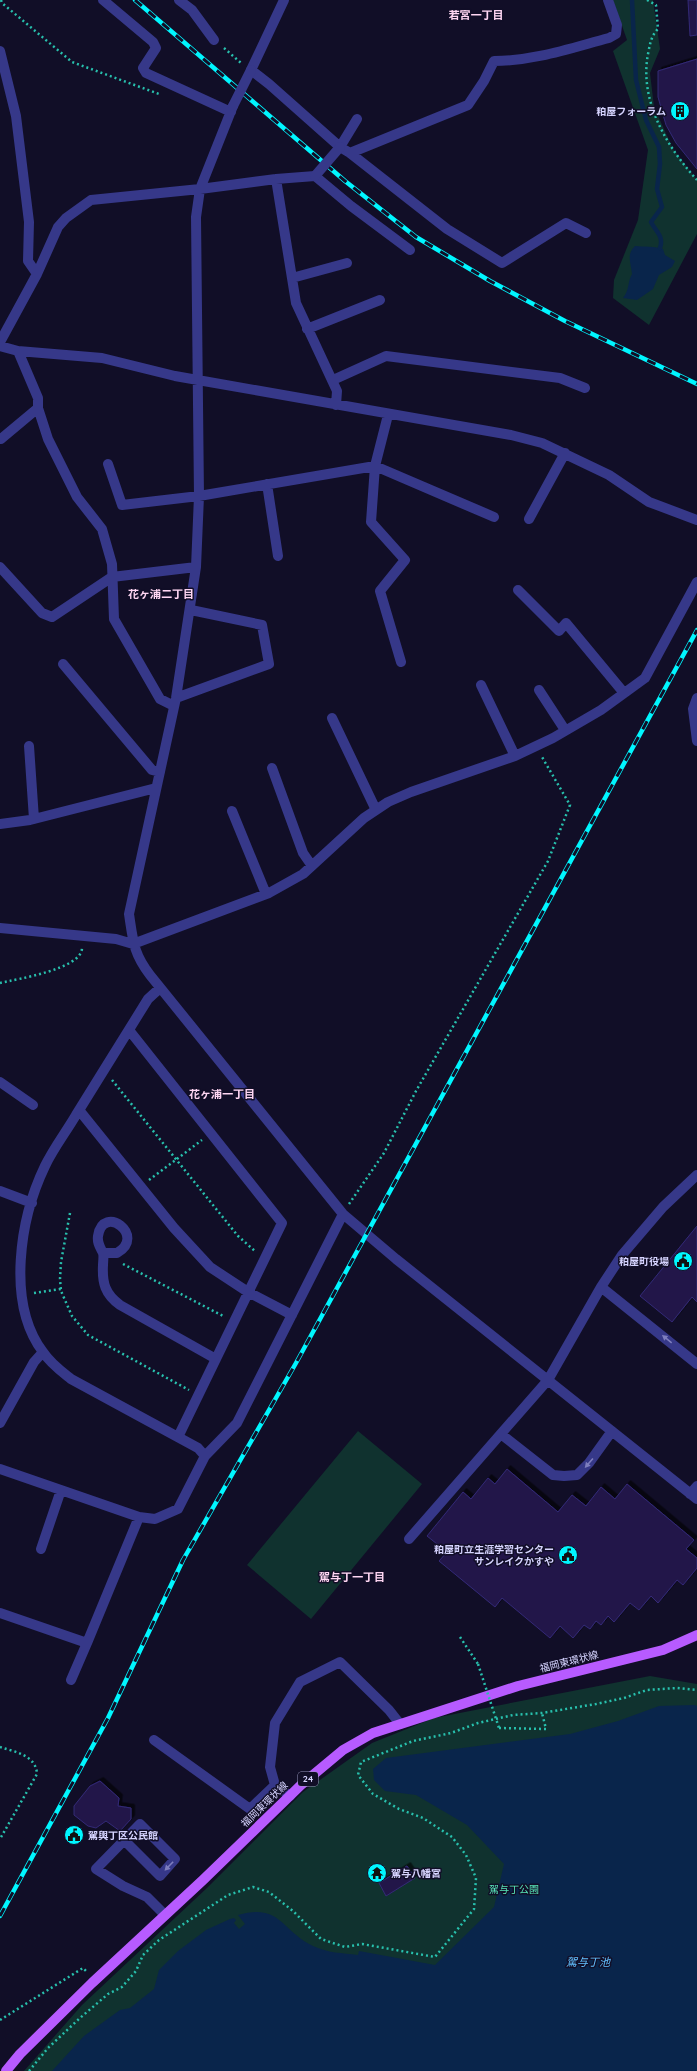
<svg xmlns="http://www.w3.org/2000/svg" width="697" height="2071" font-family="Quicksand,'Noto Sans JP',sans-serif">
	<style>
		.green { fill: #10322f }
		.water { fill: #09254b }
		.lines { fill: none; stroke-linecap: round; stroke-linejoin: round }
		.stream { stroke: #09254b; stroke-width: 4.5 }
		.building { fill: #20194a; stroke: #342977; filter: url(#shadow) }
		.path { stroke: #28c0ad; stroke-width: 2.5; stroke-dasharray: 2 3; stroke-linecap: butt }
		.minor { stroke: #363889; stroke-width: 10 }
		.major { stroke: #b75bff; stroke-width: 10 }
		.rail-casing { stroke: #00f6ff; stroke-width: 4.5 }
		.rail { stroke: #110e27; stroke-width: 3; stroke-dasharray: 9; stroke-linecap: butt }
		.path-bridge { stroke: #28c0ad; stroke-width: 2.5; stroke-dasharray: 2 3; stroke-linecap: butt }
		.minor-bridge { stroke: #363889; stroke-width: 10 }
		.oneway { fill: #7e7ebe }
		.labels { text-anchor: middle; stroke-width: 3; stroke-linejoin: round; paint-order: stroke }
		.shield { fill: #110e27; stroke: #9b99be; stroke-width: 1 }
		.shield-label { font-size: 9px; font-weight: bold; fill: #d6d4ff }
		.poi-label { font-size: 10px; font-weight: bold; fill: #d6d4ff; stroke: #110e27; text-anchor: end }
		.street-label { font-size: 10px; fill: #d6d4ff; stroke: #110e27 }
		.park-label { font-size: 10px; fill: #58e7ba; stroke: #110e27 }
		.neighbourhood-label { font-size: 11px; font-weight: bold; fill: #ffd6f3; stroke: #110e27 }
		.water-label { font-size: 11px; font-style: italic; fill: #62c0ff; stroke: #110e27 }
	</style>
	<defs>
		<filter id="shadow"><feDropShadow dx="3.5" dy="-3.5" stdDeviation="0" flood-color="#0009"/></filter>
	</defs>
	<rect width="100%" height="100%" fill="#110e27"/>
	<path class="green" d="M613,0H653L660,49L650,73L654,107L673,149L697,180V234L649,325L613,298L614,280L638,220L648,150L613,51L627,40Z
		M358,1431L422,1484L311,1619L247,1565Z
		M650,1676L697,1684V2071H24L82,2005L208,1887L303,1792L372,1743L434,1718Z"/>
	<path class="water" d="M635,246C644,247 655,246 663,249L665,255L675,261L672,267L659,275L653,289L637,300L623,298C630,289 627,283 632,274C631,262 626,255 635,246Z
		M694,1705L697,1706V2071H52L84,2036L120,2010L130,2008L154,1989L159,1970L178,1951L206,1930L230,1919L234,1918L236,1920L234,1923L239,1929L245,1924L238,1915C281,1903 281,1931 313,1946C328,1953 342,1953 358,1955L359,1951L435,1965L494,1907L504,1864L467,1825L416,1795L385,1791L374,1780L373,1769L386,1758L570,1734L618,1721L659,1706Z"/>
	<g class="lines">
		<path class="stream" d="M632,0L636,80L646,120L659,147L660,164L657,189L662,207L651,222C656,232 664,236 660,248"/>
	</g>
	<path class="building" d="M688,0H697V35L690,36Z
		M697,59V169L676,143L666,125L658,97V71Z
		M697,1226V1302L692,1297L672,1322L640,1296Z
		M507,1469L558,1512L572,1495L586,1506L601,1487L615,1499L627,1484L694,1540L686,1549L697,1558V1568L683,1585L677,1580L658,1603L651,1596L639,1610L630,1603L614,1622L608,1616L601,1625L596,1621L590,1629L584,1625L573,1638L560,1626L550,1638L502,1598L495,1607L439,1561L447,1552L427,1536L463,1492L471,1499L488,1478L495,1484Z
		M100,1781L119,1798L118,1806L131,1808V1819L120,1831L106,1821L96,1828L88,1826L74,1815V1806L90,1786Z
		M407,1866L415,1878L386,1896L379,1883Z"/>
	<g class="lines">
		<path class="path" d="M1,0L2,3L72,62L159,94
			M647,0L656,5L658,29C651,36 650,44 648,54C639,101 667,147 697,180
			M224,48L241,63
			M0,983C17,979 82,969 82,948
			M112,1080L238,1236L256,1252
			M149,1180L202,1140
			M349,1204L384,1153L416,1091L548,861L570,805L542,757
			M70,1213L61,1262L60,1279L61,1291L72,1316L88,1335L189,1390
			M123,1264L225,1317
			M34,1293L61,1289
			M460,1637L478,1664
			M499,1728L546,1729L542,1713
			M0,1747C15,1752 36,1755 37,1774L0,1839
			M0,2020L83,1968L87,1972
			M29,2071L48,2048L80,2018L108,1994L122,1987L136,1971L143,1955L159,1940L228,1895L253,1887L269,1892L293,1911L321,1939L345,1947L362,1944L435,1957L474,1909L476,1878L466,1855L452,1837L423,1818L399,1809L373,1794L358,1775L361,1762L413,1741L451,1733L478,1723L513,1715L542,1713L596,1704L624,1698L647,1690L677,1688L697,1690"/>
		<path class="minor" d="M103,0L153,42L156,48L143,68L146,73L231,112
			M179,0L192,10L214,40
			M284,0L251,70L269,84L340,147L350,153L468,105L484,81L494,61C534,61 571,48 609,38L616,34L617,25L608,0
			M0,51L16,116L29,222L28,261L37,274
			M340,147L357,119
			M350,153L447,229L502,263L566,223L586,233
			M276,179L296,303L337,391L336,405
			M410,250L351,206L315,176L276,179L200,189L196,217L199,496L196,567L176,698L129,914C133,940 133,953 150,975L343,1214L396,1259L697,1499
			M292,278L347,263
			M307,329L380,300
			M0,342L37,274L58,227L66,218L91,200L200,189L233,106
			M0,346L18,351L102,358L175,376L511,435L542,443L609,475L649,502L697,520
			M18,351L38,398V408L48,439L77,497L102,529L112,564L114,619L160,699L174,706
			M333,380L386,356L560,378L585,388
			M388,415L375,466L371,522L405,560L380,591L401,662
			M1,439L38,408
			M108,464L122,505L199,496L375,466L494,517
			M267,484L278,556
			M529,519L565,453
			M0,567L42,613L52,617L112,577L196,567
			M518,590L559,631L566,623L624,693
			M63,664L152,770L160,772
			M481,685L515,756
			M539,690L565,730
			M176,698L269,664L262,625L191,610
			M697,698L693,709L697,741
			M332,718L376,810
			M29,746L34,819
			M272,768L303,853L312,866
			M232,811L266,894
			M0,824L30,820L156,788
			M0,928L116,939L133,944L269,893L303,874L364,818L388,802L411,792L515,756L553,738L601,710L645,678L697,582
			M160,988L148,999C124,1038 100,1076 76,1115C66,1132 53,1149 45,1166C20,1218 6,1303 43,1352C50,1363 61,1371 71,1379L198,1448L205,1456
			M129,1030L282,1223L178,1437
			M0,1082L33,1105
			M79,1110L174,1228L210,1267L248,1292L292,1315
			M0,1191L32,1203
			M103,1253H117C147,1236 103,1203 98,1236C97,1243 100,1247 103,1253C104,1256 103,1262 103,1265C102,1283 105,1294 120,1305L216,1359
			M601,1287L697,1364
			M0,1423L34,1362L43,1352
			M501,1434L553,1475L564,1476L577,1475L589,1463L612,1431
			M0,1469L139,1517L155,1519L178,1509L205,1456L237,1423L343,1214
			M690,1494L697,1486
			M409,1539L548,1380L601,1287L622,1255L663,1207L697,1175
			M41,1549L61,1490
			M0,1613L87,1643L139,1517
			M71,1680L87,1643
			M154,1740L250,1809L275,1785
			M290,1796L275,1785L270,1767L275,1723L300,1682L340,1662L389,1710L400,1724
			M124,1840L160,1876L175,1859L140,1824L96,1869L123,1886L147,1897L165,1915"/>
		<path class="major" d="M6,2071L20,2054L92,1983L203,1880L301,1785L343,1750L373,1733L518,1686L663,1650L697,1635"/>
		<defs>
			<path id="rail" d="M135,0L345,181L416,237L490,281L565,321L697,384
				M0,1916L108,1718L183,1560L296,1363L697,630"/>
		</defs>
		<use href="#rail" class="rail-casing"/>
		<use href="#rail" class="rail"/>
		<path class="path-bridge" d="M478,1664L499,1728"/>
		<path class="minor-bridge" d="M233,106L251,70
			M315,176L340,147"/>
	</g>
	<defs><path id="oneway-solid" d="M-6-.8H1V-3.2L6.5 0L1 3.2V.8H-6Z"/></defs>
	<g class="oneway">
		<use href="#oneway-solid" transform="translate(667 1339) rotate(-141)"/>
		<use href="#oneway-solid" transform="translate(589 1463) rotate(131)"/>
		<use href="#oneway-solid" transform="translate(169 1866) rotate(134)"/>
	</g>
	<defs>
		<symbol id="building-disc" viewBox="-11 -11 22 22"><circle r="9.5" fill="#00f6ff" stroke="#110e27"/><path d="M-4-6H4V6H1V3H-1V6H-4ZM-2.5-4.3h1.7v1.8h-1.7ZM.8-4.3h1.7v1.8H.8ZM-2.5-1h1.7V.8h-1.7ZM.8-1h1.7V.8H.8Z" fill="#111"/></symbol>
		<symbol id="civic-disc" viewBox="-11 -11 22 22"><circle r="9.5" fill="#00f6ff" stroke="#110e27"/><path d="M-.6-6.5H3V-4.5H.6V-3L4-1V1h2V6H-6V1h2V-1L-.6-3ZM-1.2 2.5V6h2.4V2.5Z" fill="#111"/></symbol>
		<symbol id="temple-disc" viewBox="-11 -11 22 22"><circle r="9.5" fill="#00f6ff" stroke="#110e27"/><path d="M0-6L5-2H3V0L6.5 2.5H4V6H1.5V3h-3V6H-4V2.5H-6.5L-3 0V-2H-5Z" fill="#111"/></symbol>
	</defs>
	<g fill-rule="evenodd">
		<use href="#building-disc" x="669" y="100" width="22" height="22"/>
		<use href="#civic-disc" x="672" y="1250" width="22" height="22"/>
		<use href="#civic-disc" x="557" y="1544" width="22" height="22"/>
		<use href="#civic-disc" x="63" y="1824" width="22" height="22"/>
		<use href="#temple-disc" x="366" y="1862" width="22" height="22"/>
	</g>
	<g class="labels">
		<rect class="shield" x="298" y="1772" width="20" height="14" rx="3"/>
		<g class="shield-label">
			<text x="308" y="1782">24</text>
		</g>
		<g class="poi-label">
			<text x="666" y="115">粕屋フォーラム</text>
			<text x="669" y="1265">粕屋町役場</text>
			<text x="554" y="1553">粕屋町立生涯学習センター<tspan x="554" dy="12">サンレイクかすや</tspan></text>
			<text x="88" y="1839" text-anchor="start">駕輿丁区公民館</text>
			<text x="391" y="1877" text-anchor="start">駕与八幡宮</text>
		</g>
		<g class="street-label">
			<text transform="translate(569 1661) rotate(-14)" y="4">福岡東環状線</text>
			<text transform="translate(264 1804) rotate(-44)" y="4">福岡東環状線</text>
		</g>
		<g class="park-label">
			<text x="514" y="1893">駕与丁公園</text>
		</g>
		<g class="neighbourhood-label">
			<text x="476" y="19">若宮一丁目</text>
			<text x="161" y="598">花ヶ浦二丁目</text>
			<text x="222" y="1098">花ヶ浦一丁目</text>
			<text x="352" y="1581">駕与丁一丁目</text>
		</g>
		<g class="water-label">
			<text x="588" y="1966">駕与丁池</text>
		</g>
	</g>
</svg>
